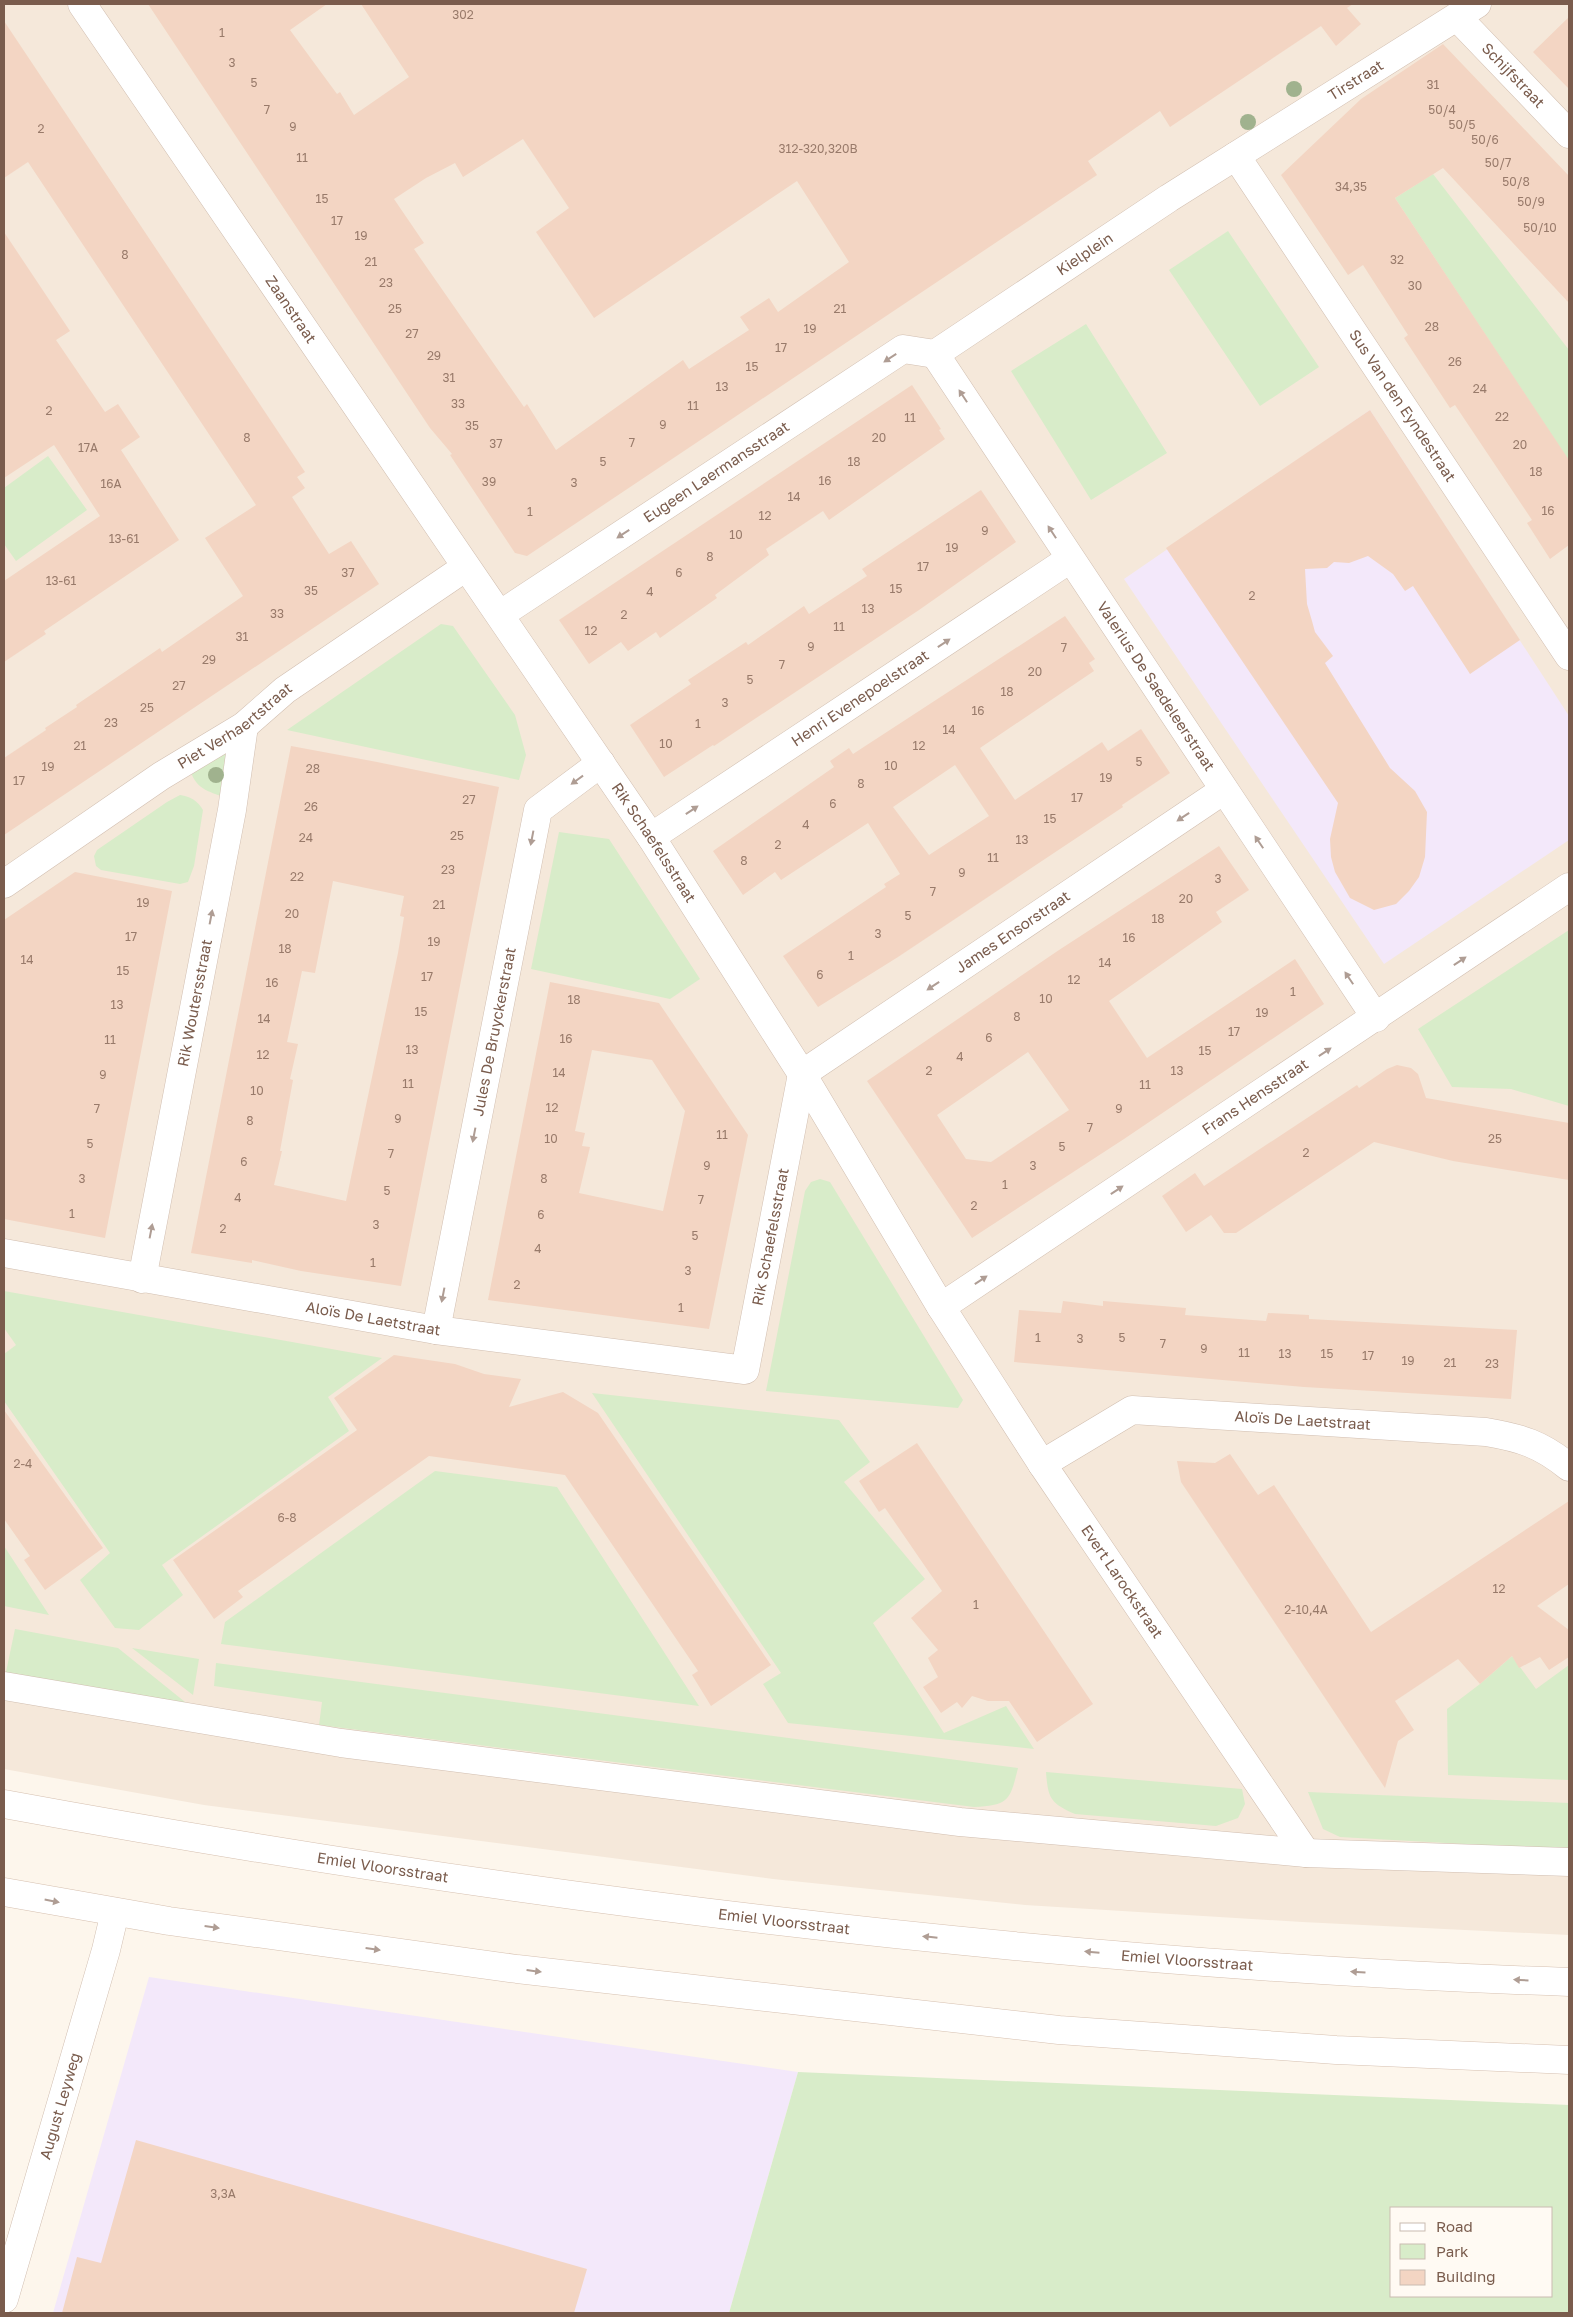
<svg xmlns="http://www.w3.org/2000/svg" width="1573" height="2317" font-family="'Golos Text',sans-serif">
	<style>
		.residential { fill: #f5e8da }
		.education { fill: #f3e8fa }
		.green { fill: #d8ecc9; fill-rule: evenodd }
		.building { fill: #f3d5c3; fill-rule: evenodd }
		.lines { fill: none; stroke-linecap: round; stroke-linejoin: round }
		.street-casing { stroke: #d1beb0; stroke-width: 29 }
		.secondary-casing { stroke: #d6c0b0; stroke-width: 29 }
		.street { stroke: #fff; stroke-width: 28 }
		.secondary { stroke: #fff; stroke-width: 28 }
		.tree { fill: #a0b28e }
		.oneway { fill: #af9d94 }
		.labels { text-anchor: middle; stroke-width: 4; stroke-linejoin: round; paint-order: stroke }
		.number-label { font-size: 12px; fill: #987a6a }
		.street-label { font-size: 15px; fill: #7a5c4d; stroke: #fffaf3 }
	</style>
	<rect width="100%" height="100%" fill="#fdf6ec"/>
	<path class="residential" d="M4,4H1569V1935L1302,1922L1025,1905L773,1879L204,1805L4,1769Z"/>
	<path class="education" d="M1370,410L1569,716V840L1384,964L1124,579Z
		M149,1977L798,2072L729,2313H53Z"/>
	<path class="green" d="M1433,174L1569,350V461L1395,198Z
		M1228,231L1319,367L1260,406L1169,270Z
		M1086,324L1167,453L1091,500L1011,371Z
		M48,456L87,510L16,561L4,544V488Z
		M441,624L453,626L515,715L526,755L519,780L287,730Z
		M225,752L232,754L225,797C208,792 195,788 190,769Z
		M180,795C191,797 197,800 203,810L194,866L188,882L180,884L101,870L96,866L94,856L97,850L167,802Z
		M559,832L609,839L700,979L670,999L531,969Z
		M1569,930V1106L1511,1089L1452,1087L1418,1029Z
		M820,1179L830,1182L963,1400L958,1408L766,1391L805,1191L811,1182Z
		M4,1291L382,1358L328,1397L349,1431L162,1565L183,1595L139,1630L115,1628L80,1580L110,1553L4,1401V1354L16,1345L4,1328Z
		M592,1393L839,1420L870,1462L844,1482L925,1579L873,1623L944,1733L1006,1706L1034,1749L788,1723L763,1684L781,1673Z
		M435,1471L557,1487L699,1706L221,1644L225,1622Z
		M4,1546L49,1615L4,1606Z
		M15,1629L118,1648L190,1706L6,1672Z
		M132,1648L199,1659L193,1695Z
		M1512,1656L1536,1689L1569,1665V1780L1448,1775L1447,1709L1480,1684Z
		M216,1663L1018,1768C1010,1800 1010,1805 974,1807L319,1725L322,1702L214,1686Z
		M1046,1772L1242,1789L1245,1804L1238,1818L1216,1826L1075,1814C1050,1803 1048,1798 1046,1772Z
		M1308,1792L1569,1803V1850L1340,1837L1323,1829Z
		M798,2072L1569,2105V2313H729ZM1392,2208H1552V2296H1392Z"/>
	<path class="building" d="M148,4H327L290,30L337,94L340,92L354,115L409,77L361,4H1353L1347,8L1361,24L1336,46L1321,26L1170,127L1160,111L1088,161L1097,175L527,556L515,553L450,455L452,454L430,428ZM523,139L569,208L536,232L594,318L797,181L849,262L778,312L769,298L740,317L749,330L689,369L683,360L556,450L527,404L524,407L414,249L424,243L394,199L426,178L455,163L463,177Z
		M1569,17V89L1533,52Z
		M4,21L305,472L297,477L305,488L292,497L329,554L351,541L379,584L4,835V758L46,730L45,728L77,707L76,705L160,648L162,652L243,596L205,538L256,505L28,162L4,178Z
		M1443,44L1569,176V303L1443,168L1395,198L1569,460V545L1550,559L1527,523L1532,520L1455,405L1450,408L1404,338L1408,335L1363,265L1348,275L1281,175L1361,99Z
		M4,232L70,331L56,340L105,412L118,404L140,437L121,450L179,540L44,631L46,634L4,662V581L100,516L54,445L4,478Z
		M912,385L941,429L939,430L945,439L829,520L823,511L766,549L769,555L715,595L717,598L660,638L656,632L628,651L621,642L589,664L559,620Z
		M1370,410L1520,640L1470,674L1413,586L1405,591L1393,574L1368,556L1349,563L1334,562L1327,568L1305,569L1307,604L1312,621L1315,632L1333,656L1325,663L1390,768L1415,791L1427,812L1425,857L1419,877L1409,891L1396,904L1374,910L1350,898L1335,872L1331,857L1330,839L1338,803L1166,548Z
		M981,490L1016,542L919,610L714,746L713,745L664,777L630,725L691,684L688,680L746,642L748,645L804,606L809,614L867,576L862,569Z
		M1065,616L1095,659L1089,663L1094,671L980,748L1015,800L1102,742L1108,751L1141,729L1170,773L1122,805L1123,807L898,957L818,1007L783,956L886,887L884,884L900,874L868,823L781,880L775,872L743,895L713,851L834,767L830,761L849,748L853,754ZM955,765L989,816L929,855L893,807Z
		M291,746L377,762L499,787L401,1286L301,1271L252,1260V1263L191,1253ZM333,881L404,896L400,916L404,917L398,953L346,1201L274,1185L282,1151H280L293,1080L290,1079L298,1044L287,1042L302,971L315,973Z
		M1219,846L1249,890L1216,912L1222,922L1109,1001L1147,1058L1295,959L1324,1004L1124,1139L972,1238L867,1081L1059,950ZM1028,1052L1069,1110L991,1162L966,1159L937,1115Z
		M75,872L172,891L105,1238L4,1219V920Z
		M550,982L659,1003L748,1135L709,1329L488,1300ZM592,1050L652,1060L685,1111L663,1211L579,1193L590,1147L582,1146L585,1133L575,1131Z
		M1397,1065L1411,1068L1418,1074L1426,1098L1569,1123V1180L1453,1161L1374,1142L1236,1233H1224L1211,1215L1186,1232L1162,1196L1195,1173L1204,1186L1357,1085L1359,1088L1387,1069Z
		M1063,1301L1103,1306V1301L1186,1308L1185,1315L1266,1321L1268,1313L1309,1315V1319L1517,1330L1511,1399L1304,1387L1014,1362L1019,1310L1061,1313Z
		M394,1355L455,1364L484,1374L521,1379L509,1407L563,1392L598,1413L771,1665L711,1706L692,1675L698,1671L565,1475L429,1456L238,1591L243,1597L214,1619L173,1560L357,1430L334,1398Z
		M4,1410L103,1548L45,1590L24,1560L30,1556L4,1519Z
		M917,1443L1093,1704L1037,1742L1009,1701H988L972,1696L962,1708L957,1702L941,1713L923,1687L938,1677L928,1658L938,1650L911,1618L942,1591L885,1508L879,1512L859,1481Z
		M1230,1454L1258,1495L1274,1485L1371,1632L1569,1501V1584L1537,1606L1569,1630V1657L1549,1670L1540,1657L1519,1668L1512,1656L1480,1684L1458,1659L1395,1701L1414,1730L1398,1741L1385,1788L1181,1482L1177,1461L1215,1463Z
		M136,2140L587,2269L574,2313H62L77,2257L101,2263Z"/>
	<g class="lines">
		<defs>
			<g id="street">
				<path id="s1" d="M82,4L651,837L802,1074L941,1307L1042,1464L1306,1853"/>
				<path id="s2" d="M1457,17L1569,134"/>
				<path id="s3" d="M1236,156L1569,656"/>
				<path id="s4" d="M935,354L1376,1018"/>
				<path id="s5" d="M935,354L1169,198L1477,4"/>
				<path id="s6" d="M501,614L903,349L935,354"/>
				<path id="s7" d="M651,837L1070,559"/>
				<path id="s8" d="M4,884L161,776L244,726L285,690L466,567"/>
				<path id="s9" d="M4,1253L436,1330L745,1370L802,1074L1224,790"/>
				<path id="s10" d="M142,1279L232,810L244,726"/>
				<path id="s11" d="M941,1307L1569,887"/>
				<path id="s12" d="M436,1330L538,810L601,763"/>
				<path id="s13" d="M1042,1464L1132,1410L1486,1432C1521,1438 1541,1444 1569,1467"/>
				<path d="M4,1686L341,1743L960,1822L1306,1853L1569,1862"/>
				<path id="s14" d="M4,2299L106,1950L115,1912"/>
			</g>
			<g id="secondary">
				<path id="s15" d="M4,1804C521,1899 1044,1964 1569,1982"/>
				<path d="M4,1892L169,1921L517,1969L1059,2030L1336,2050L1569,2060"/>
			</g>
		</defs>
		<use href="#street" class="street-casing"/>
		<use href="#secondary" class="secondary-casing"/>
		<use href="#street" class="street"/>
		<use href="#secondary" class="secondary"/>
	</g>
	<g class="tree">
		<circle cx="1294" cy="89" r="8"/>
		<circle cx="1248" cy="122" r="8"/>
		<circle cx="216" cy="775" r="8"/>
	</g>
	<defs><path id="oneway-solid" d="M-6-.8H1V-3.2L6.5 0L1 3.2V.8H-6Z" transform="scale(1.25)"/></defs>
	<g class="oneway">
		<use href="#oneway-solid" transform="translate(890 358) rotate(147)"/>
		<use href="#oneway-solid" transform="translate(963 396) rotate(-123)"/>
		<use href="#oneway-solid" transform="translate(1052 532) rotate(-123)"/>
		<use href="#oneway-solid" transform="translate(623 534) rotate(147)"/>
		<use href="#oneway-solid" transform="translate(944 643) rotate(-34)"/>
		<use href="#oneway-solid" transform="translate(577 780) rotate(144)"/>
		<use href="#oneway-solid" transform="translate(692 810) rotate(-34)"/>
		<use href="#oneway-solid" transform="translate(1183 817) rotate(146)"/>
		<use href="#oneway-solid" transform="translate(532 838) rotate(101)"/>
		<use href="#oneway-solid" transform="translate(1259 842) rotate(-124)"/>
		<use href="#oneway-solid" transform="translate(211 917) rotate(-79)"/>
		<use href="#oneway-solid" transform="translate(1460 961) rotate(-34)"/>
		<use href="#oneway-solid" transform="translate(1349 978) rotate(-124)"/>
		<use href="#oneway-solid" transform="translate(933 986) rotate(146)"/>
		<use href="#oneway-solid" transform="translate(1325 1052) rotate(-34)"/>
		<use href="#oneway-solid" transform="translate(474 1135) rotate(101)"/>
		<use href="#oneway-solid" transform="translate(1117 1190) rotate(-34)"/>
		<use href="#oneway-solid" transform="translate(151 1231) rotate(-79)"/>
		<use href="#oneway-solid" transform="translate(981 1280) rotate(-34)"/>
		<use href="#oneway-solid" transform="translate(443 1295) rotate(101)"/>
		<use href="#oneway-solid" transform="translate(52 1901) rotate(11)"/>
		<use href="#oneway-solid" transform="translate(212 1927) rotate(8)"/>
		<use href="#oneway-solid" transform="translate(930 1937) rotate(-174)"/>
		<use href="#oneway-solid" transform="translate(373 1949) rotate(8)"/>
		<use href="#oneway-solid" transform="translate(1092 1952) rotate(-175)"/>
		<use href="#oneway-solid" transform="translate(534 1971) rotate(7)"/>
		<use href="#oneway-solid" transform="translate(1358 1972) rotate(-177)"/>
		<use href="#oneway-solid" transform="translate(1521 1980) rotate(-177)"/>
	</g>
	<g class="labels">
		<g class="number-label">
			<text x="463" y="19">302</text>
			<text x="222" y="37">1</text>
			<text x="232" y="67">3</text>
			<text x="254" y="87">5</text>
			<text x="1433" y="89">31</text>
			<text x="267" y="114">7</text>
			<text x="1442" y="114">50/4</text>
			<text x="1462" y="129">50/5</text>
			<text x="293" y="131">9</text>
			<text x="41" y="133">2</text>
			<text x="1485" y="144">50/6</text>
			<text x="818" y="153">312-320,320B</text>
			<text x="302" y="162">11</text>
			<text x="1498" y="167">50/7</text>
			<text x="1516" y="186">50/8</text>
			<text x="1351" y="191">34,35</text>
			<text x="322" y="203">15</text>
			<text x="1531" y="206">50/9</text>
			<text x="337" y="225">17</text>
			<text x="1540" y="232">50/10</text>
			<text x="361" y="240">19</text>
			<text x="125" y="259">8</text>
			<text x="1397" y="264">32</text>
			<text x="371" y="266">21</text>
			<text x="386" y="287">23</text>
			<text x="1415" y="290">30</text>
			<text x="395" y="313">25</text>
			<text x="840" y="313">21</text>
			<text x="1432" y="331">28</text>
			<text x="810" y="333">19</text>
			<text x="412" y="338">27</text>
			<text x="781" y="352">17</text>
			<text x="434" y="360">29</text>
			<text x="1455" y="366">26</text>
			<text x="752" y="371">15</text>
			<text x="449" y="382">31</text>
			<text x="722" y="391">13</text>
			<text x="1480" y="393">24</text>
			<text x="458" y="408">33</text>
			<text x="693" y="410">11</text>
			<text x="49" y="415">2</text>
			<text x="1502" y="421">22</text>
			<text x="910" y="422">11</text>
			<text x="663" y="429">9</text>
			<text x="472" y="430">35</text>
			<text x="247" y="442">8</text>
			<text x="879" y="442">20</text>
			<text x="632" y="447">7</text>
			<text x="496" y="448">37</text>
			<text x="1520" y="449">20</text>
			<text x="88" y="452">17A</text>
			<text x="603" y="466">5</text>
			<text x="854" y="466">18</text>
			<text x="1536" y="476">18</text>
			<text x="825" y="485">16</text>
			<text x="489" y="486">39</text>
			<text x="574" y="487">3</text>
			<text x="111" y="488">16A</text>
			<text x="794" y="501">14</text>
			<text x="1548" y="515">16</text>
			<text x="530" y="516">1</text>
			<text x="765" y="520">12</text>
			<text x="985" y="535">9</text>
			<text x="736" y="539">10</text>
			<text x="124" y="543">13-61</text>
			<text x="952" y="552">19</text>
			<text x="710" y="561">8</text>
			<text x="923" y="571">17</text>
			<text x="348" y="577">37</text>
			<text x="679" y="577">6</text>
			<text x="61" y="585">13-61</text>
			<text x="896" y="593">15</text>
			<text x="311" y="595">35</text>
			<text x="650" y="596">4</text>
			<text x="1252" y="600">2</text>
			<text x="868" y="613">13</text>
			<text x="277" y="618">33</text>
			<text x="624" y="619">2</text>
			<text x="839" y="631">11</text>
			<text x="591" y="635">12</text>
			<text x="242" y="641">31</text>
			<text x="811" y="651">9</text>
			<text x="1064" y="652">7</text>
			<text x="209" y="664">29</text>
			<text x="782" y="669">7</text>
			<text x="1035" y="676">20</text>
			<text x="750" y="684">5</text>
			<text x="179" y="690">27</text>
			<text x="1007" y="696">18</text>
			<text x="725" y="707">3</text>
			<text x="147" y="712">25</text>
			<text x="978" y="715">16</text>
			<text x="111" y="727">23</text>
			<text x="698" y="728">1</text>
			<text x="949" y="734">14</text>
			<text x="666" y="748">10</text>
			<text x="80" y="750">21</text>
			<text x="919" y="750">12</text>
			<text x="1139" y="766">5</text>
			<text x="891" y="770">10</text>
			<text x="48" y="771">19</text>
			<text x="313" y="773">28</text>
			<text x="1106" y="782">19</text>
			<text x="19" y="785">17</text>
			<text x="861" y="788">8</text>
			<text x="1077" y="802">17</text>
			<text x="469" y="804">27</text>
			<text x="833" y="808">6</text>
			<text x="311" y="811">26</text>
			<text x="1050" y="823">15</text>
			<text x="806" y="829">4</text>
			<text x="457" y="840">25</text>
			<text x="306" y="842">24</text>
			<text x="1022" y="844">13</text>
			<text x="778" y="849">2</text>
			<text x="993" y="862">11</text>
			<text x="744" y="865">8</text>
			<text x="448" y="874">23</text>
			<text x="962" y="877">9</text>
			<text x="297" y="881">22</text>
			<text x="1218" y="883">3</text>
			<text x="933" y="896">7</text>
			<text x="1186" y="903">20</text>
			<text x="143" y="907">19</text>
			<text x="439" y="909">21</text>
			<text x="292" y="918">20</text>
			<text x="908" y="920">5</text>
			<text x="1158" y="923">18</text>
			<text x="878" y="938">3</text>
			<text x="131" y="941">17</text>
			<text x="1129" y="942">16</text>
			<text x="434" y="946">19</text>
			<text x="285" y="953">18</text>
			<text x="851" y="960">1</text>
			<text x="27" y="964">14</text>
			<text x="1105" y="967">14</text>
			<text x="123" y="975">15</text>
			<text x="820" y="979">6</text>
			<text x="427" y="981">17</text>
			<text x="1074" y="984">12</text>
			<text x="272" y="987">16</text>
			<text x="1293" y="996">1</text>
			<text x="1046" y="1003">10</text>
			<text x="574" y="1004">18</text>
			<text x="117" y="1009">13</text>
			<text x="421" y="1016">15</text>
			<text x="1262" y="1017">19</text>
			<text x="1017" y="1021">8</text>
			<text x="264" y="1023">14</text>
			<text x="1234" y="1036">17</text>
			<text x="989" y="1042">6</text>
			<text x="566" y="1043">16</text>
			<text x="110" y="1044">11</text>
			<text x="412" y="1054">13</text>
			<text x="1205" y="1055">15</text>
			<text x="263" y="1059">12</text>
			<text x="960" y="1061">4</text>
			<text x="929" y="1075">2</text>
			<text x="1177" y="1075">13</text>
			<text x="559" y="1077">14</text>
			<text x="103" y="1079">9</text>
			<text x="408" y="1088">11</text>
			<text x="1145" y="1089">11</text>
			<text x="257" y="1095">10</text>
			<text x="552" y="1112">12</text>
			<text x="97" y="1113">7</text>
			<text x="1119" y="1113">9</text>
			<text x="398" y="1123">9</text>
			<text x="250" y="1125">8</text>
			<text x="1090" y="1132">7</text>
			<text x="722" y="1139">11</text>
			<text x="551" y="1143">10</text>
			<text x="1495" y="1143">25</text>
			<text x="90" y="1148">5</text>
			<text x="1062" y="1151">5</text>
			<text x="1306" y="1157">2</text>
			<text x="391" y="1158">7</text>
			<text x="244" y="1166">6</text>
			<text x="707" y="1170">9</text>
			<text x="1033" y="1170">3</text>
			<text x="82" y="1183">3</text>
			<text x="544" y="1183">8</text>
			<text x="1005" y="1189">1</text>
			<text x="387" y="1195">5</text>
			<text x="238" y="1202">4</text>
			<text x="701" y="1204">7</text>
			<text x="974" y="1210">2</text>
			<text x="72" y="1218">1</text>
			<text x="541" y="1219">6</text>
			<text x="376" y="1229">3</text>
			<text x="223" y="1233">2</text>
			<text x="695" y="1240">5</text>
			<text x="538" y="1253">4</text>
			<text x="373" y="1267">1</text>
			<text x="688" y="1275">3</text>
			<text x="517" y="1289">2</text>
			<text x="681" y="1312">1</text>
			<text x="1038" y="1342">1</text>
			<text x="1122" y="1342">5</text>
			<text x="1080" y="1343">3</text>
			<text x="1163" y="1348">7</text>
			<text x="1204" y="1353">9</text>
			<text x="1244" y="1357">11</text>
			<text x="1285" y="1358">13</text>
			<text x="1327" y="1358">15</text>
			<text x="1368" y="1360">17</text>
			<text x="1408" y="1365">19</text>
			<text x="1450" y="1367">21</text>
			<text x="1492" y="1368">23</text>
			<text x="23" y="1468">2-4</text>
			<text x="287" y="1522">6-8</text>
			<text x="1499" y="1593">12</text>
			<text x="976" y="1609">1</text>
			<text x="1306" y="1614">2-10,4A</text>
			<text x="223" y="2198">3,3A</text>
		</g>
		<g class="street-label">
			<text dy="5" stroke="none"><textPath href="#s2" startOffset="81">Schijfstraat</textPath></text>
			<text dy="5" stroke="none"><textPath href="#s5" startOffset="502">Tirstraat</textPath></text>
			<text dy="5" stroke="none"><textPath href="#s5" startOffset="180">Kielplein</textPath></text>
			<text dy="5" stroke="none"><textPath href="#s1" startOffset="370">Zaanstraat</textPath></text>
			<text dy="5" stroke="none"><textPath href="#s3" startOffset="300">Sus Van den Eyndestraat</textPath></text>
			<text dy="5" stroke="none"><textPath href="#s6" startOffset="258">Eugeen Laermansstraat</textPath></text>
			<text dy="5" stroke="none"><textPath href="#s4" startOffset="399">Valerius De Saedeleerstraat</textPath></text>
			<text dy="5" stroke="none"><textPath href="#s7" startOffset="251">Henri Evenepoelstraat</textPath></text>
			<text dy="5" stroke="none"><textPath href="#s8" startOffset="280">Piet Verhaertstraat</textPath></text>
			<text dy="5" stroke="none"><textPath href="#s1" startOffset="1015">Rik Schaefelsstraat</textPath></text>
			<text dy="5" stroke="none"><textPath href="#s9" startOffset="1306">James Ensorstraat</textPath></text>
			<text dy="5" stroke="none"><textPath href="#s10" startOffset="281">Rik Woutersstraat</textPath></text>
			<text dy="5" stroke="none"><textPath href="#s12" startOffset="304">Jules De Bruyckerstraat</textPath></text>
			<text dy="5" stroke="none"><textPath href="#s11" startOffset="378">Frans Hensstraat</textPath></text>
			<text dy="5" stroke="none"><textPath href="#s9" startOffset="886">Rik Schaefelsstraat</textPath></text>
			<text dy="5" stroke="none"><textPath href="#s9" startOffset="375">Aloïs De Laetstraat</textPath></text>
			<text dy="5" stroke="none"><textPath href="#s13" startOffset="276">Aloïs De Laetstraat</textPath></text>
			<text dy="5" stroke="none"><textPath href="#s1" startOffset="1890">Evert Larockstraat</textPath></text>
			<text dy="5" stroke="none"><textPath href="#s15" startOffset="384">Emiel Vloorsstraat</textPath></text>
			<text dy="5" stroke="none"><textPath href="#s15" startOffset="789">Emiel Vloorsstraat</textPath></text>
			<text dy="5" stroke="none"><textPath href="#s15" startOffset="1194">Emiel Vloorsstraat</textPath></text>
			<text dy="5" stroke="none"><textPath href="#s14" startOffset="201">August Leyweg</textPath></text>
		</g>
	</g>
	<rect width="1573" height="2317" fill="none" stroke="#7a5c4d" stroke-width="10"/>
	<rect x="1390" y="2207" width="162" height="90" fill="#fffaf3" stroke="#cabbb1"/>
	<rect x="1400" y="2223" width="25" height="8" fill="#ffffff" stroke="#cabbb1"/>
	<text x="1436" y="2232" font-size="15" fill="#7a5c4d">Road</text>
	<rect x="1400" y="2244" width="25" height="15" fill="#d8ecc9" stroke="#cabbb1"/>
	<text x="1436" y="2257" font-size="15" fill="#7a5c4d">Park</text>
	<rect x="1400" y="2270" width="25" height="15" fill="#f3d5c3" stroke="#cabbb1"/>
	<text x="1436" y="2282" font-size="15" fill="#7a5c4d">Building</text>
</svg>
